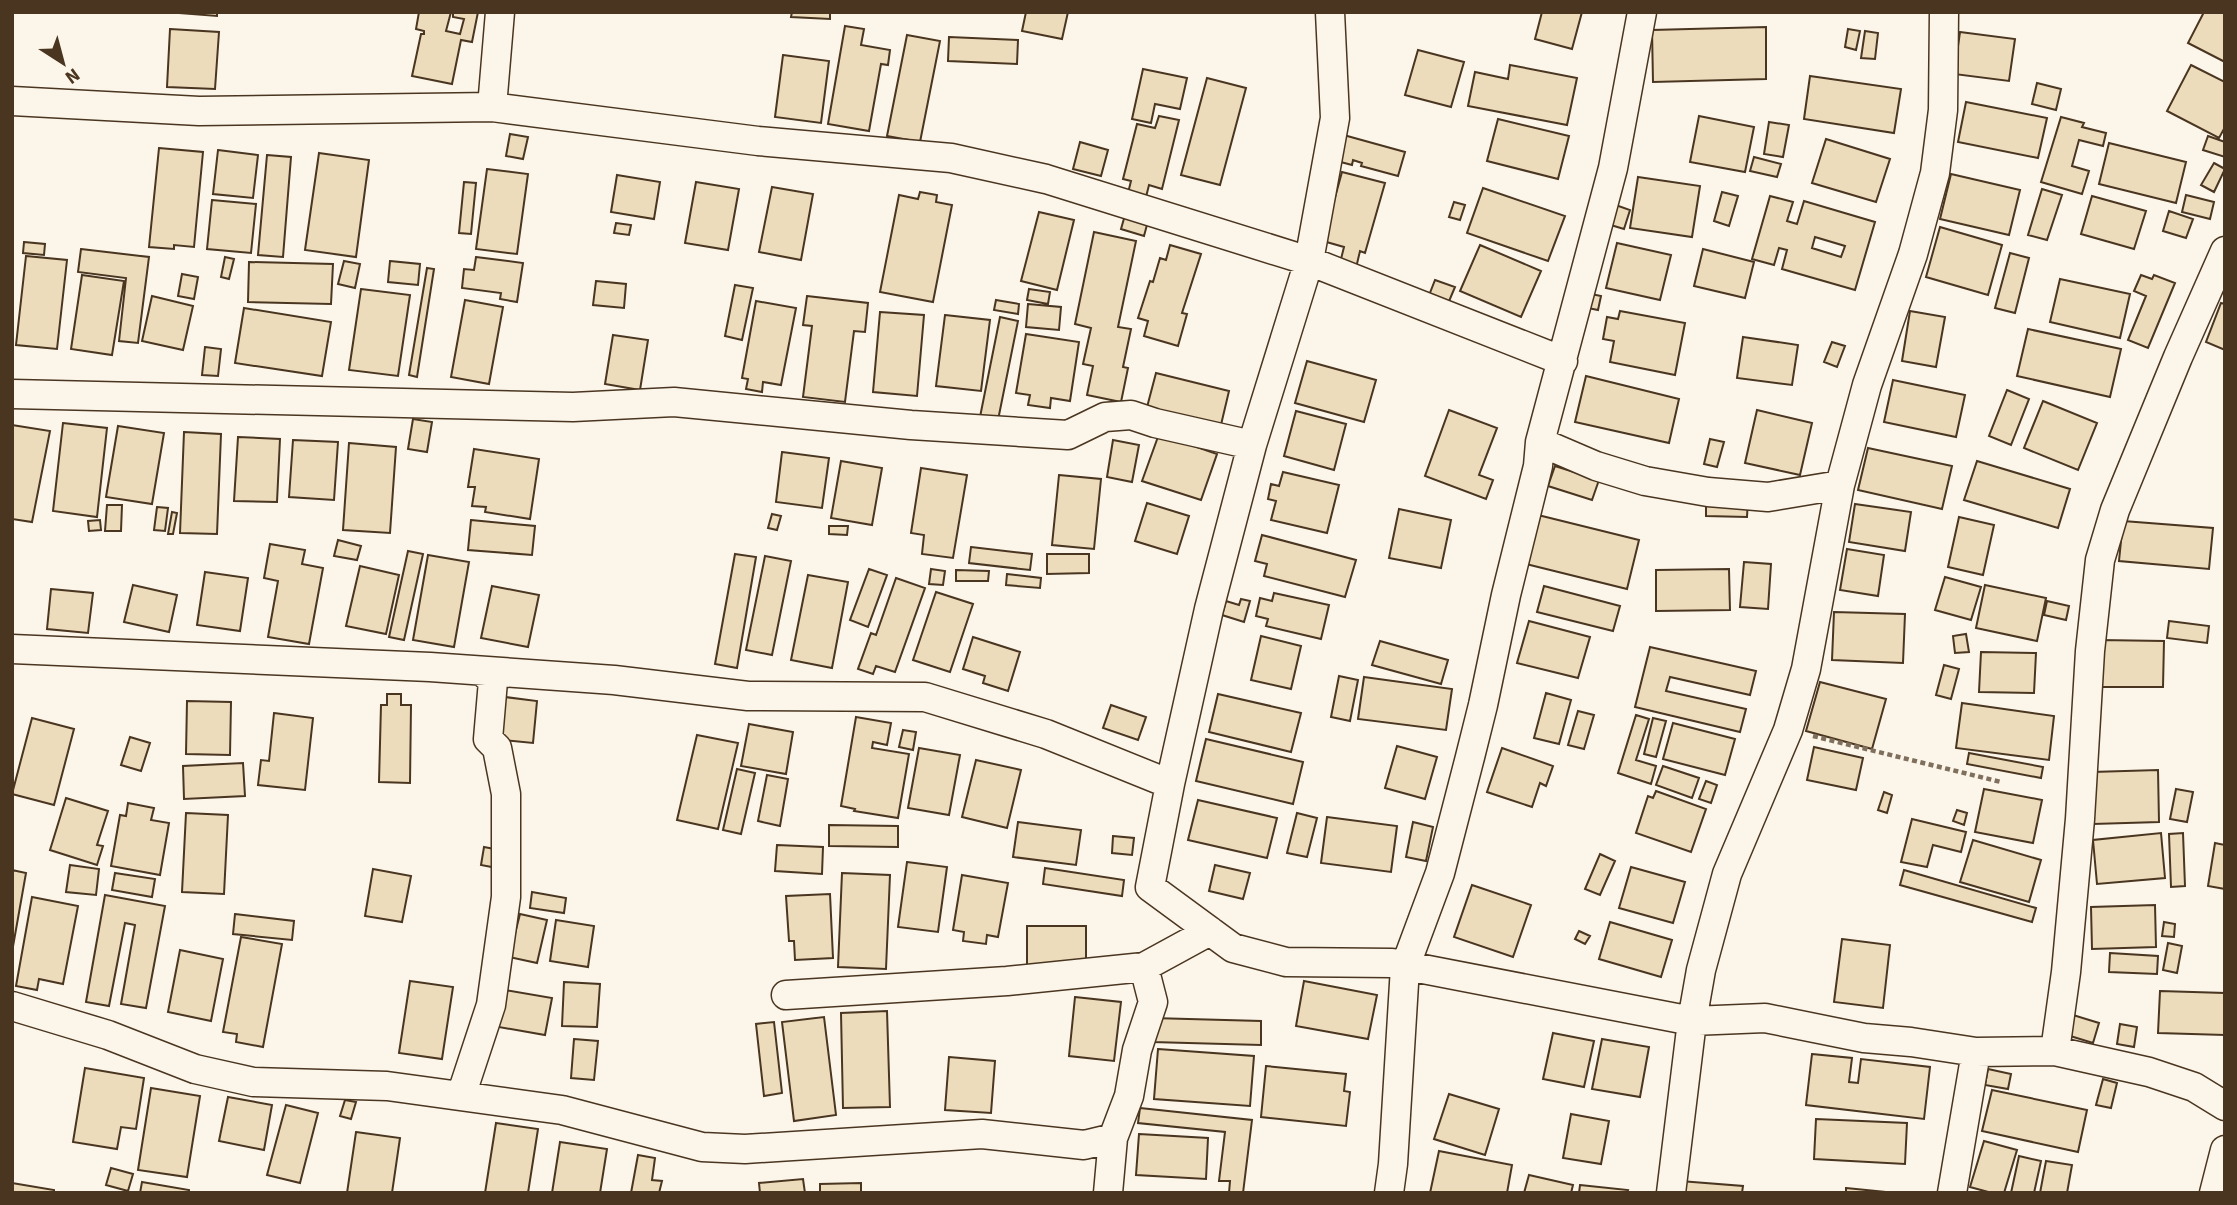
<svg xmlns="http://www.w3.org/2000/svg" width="2237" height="1205" font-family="'Source Sans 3',sans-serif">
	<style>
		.building { fill: #ecdcbc; stroke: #4a3520; stroke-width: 2; fill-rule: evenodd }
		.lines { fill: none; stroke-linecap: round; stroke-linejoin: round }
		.minor-casing { stroke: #4a3520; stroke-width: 31 }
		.path { stroke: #7f6f5c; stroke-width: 4.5; stroke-dasharray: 5 3.5; stroke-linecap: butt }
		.minor { stroke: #fbf6e9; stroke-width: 28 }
	</style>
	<rect width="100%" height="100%" fill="#fbf6e9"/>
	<path class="building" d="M166,12H217V16Z
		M419,12H451L446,31L460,34L464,19L453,17V12H478L472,42L461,40L452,84L412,76L421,34H424V31L416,29Z
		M792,12H830V19L791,17Z
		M1026,12H1068L1062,39L1022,31Z
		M1542,12H1582L1572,49L1535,39Z
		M2204,12H2225V62L2188,43Z
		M845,26L864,29L861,45L890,50L888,65L881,64L869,131L828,124Z
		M1766,27V79L1653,82L1652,30Z
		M170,29L219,32L215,89L167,87Z
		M1848,29L1860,31L1856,50L1845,47Z
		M1865,31L1878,33L1875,59L1861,58Z
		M1960,32L2015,39L2009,81L1954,74Z
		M907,35L940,41L920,142L887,136Z
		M949,37L1018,40L1017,64L948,61Z
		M1418,50L1464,62L1451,107L1405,95Z
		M783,55L829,61L821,123L775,117Z
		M1510,65L1577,78L1567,125L1468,106L1475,72L1508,79Z
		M2191,65L2225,82V127L2219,138L2167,111Z
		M1143,69L1187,78L1180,109L1155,104L1151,123L1132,119Z
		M1810,76L1901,89L1894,133L1804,119Z
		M1207,78L1246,88L1220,185L1181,175Z
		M2037,83L2061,89L2056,110L2032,104Z
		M1966,102L2047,118L2038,158L1958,142Z
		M1159,116L1179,120L1162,189L1149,185L1146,197L1128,193L1131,181L1123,179L1137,124L1155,128Z
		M1699,116L1754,127L1745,172L1690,162Z
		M2061,117L2084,123L2082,127L2106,133L2103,146L2079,140L2072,166L2089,171L2082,194L2041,182Z
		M1498,119L1569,136L1558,179L1487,161Z
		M1769,122L1789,125L1783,157L1764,154Z
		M510,134L528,137L523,159L506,156Z
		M1340,134L1405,152L1398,176L1361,166L1362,163L1353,160L1352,165L1333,160Z
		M2208,136L2225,142V157L2203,150Z
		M1826,139L1890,159L1876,202L1812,183Z
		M1080,142L1108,150L1101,176L1073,169Z
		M2109,143L2186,162L2176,203L2099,184Z
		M159,148L203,152L194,247L174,245V249L149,247Z
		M218,150L258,155L253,198L213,194Z
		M319,153L369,160L356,257L305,250Z
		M267,155L291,157L283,257L258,255Z
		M1754,157L1781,164L1777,177L1750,171Z
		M2214,163L2225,169L2214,192L2201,185Z
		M487,169L528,174L517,254L476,249Z
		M1342,172L1385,183L1365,253L1360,251L1356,268L1340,263L1344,247L1323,241Z
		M1951,174L2020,190L2009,235L1940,219Z
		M617,175L660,182L654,219L611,212Z
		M1638,177L1700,186L1692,237L1630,228Z
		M464,182L476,183L471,234L459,233Z
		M696,182L739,189L728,250L685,243Z
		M772,187L813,194L801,260L759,252Z
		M1483,188L1565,216L1548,261L1467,233Z
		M2042,189L2062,195L2047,240L2028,235Z
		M920,192L937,195L936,202L952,205L933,302L880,292L899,195L918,199Z
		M1722,192L1738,196L1729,226L1714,221Z
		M2186,195L2214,202L2210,219L2182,212Z
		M1770,196L1793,202L1787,221L1797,224L1804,201L1875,222L1855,290L1782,269L1787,250L1779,248L1774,265L1752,259ZM1815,237L1845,246L1841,257L1812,248Z
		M2092,196L2146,211L2134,249L2081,234Z
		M212,200L256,204L251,253L207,249Z
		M1454,202L1465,205L1460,220L1449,217Z
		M1610,203L1630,210L1624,229L1604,223Z
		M2169,211L2193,219L2186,238L2163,231Z
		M1039,212L1074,220L1057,290L1021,281Z
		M1125,215L1148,221L1144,236L1121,229Z
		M616,223L631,225L629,235L614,233Z
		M1940,227L2002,245L1988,295L1926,277Z
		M1094,232L1136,241L1118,327L1131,329L1123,367L1128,368L1121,402L1087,395L1093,366L1083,364L1091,328L1075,324Z
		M24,242L45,244L44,255L23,253Z
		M1617,243L1671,255L1660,300L1606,288Z
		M1170,245L1201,254L1182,313L1187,314L1178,346L1144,336L1148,321L1138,318L1150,281L1153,282L1160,258L1166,260Z
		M1480,245L1541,271L1521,317L1460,291Z
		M81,249L149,257L138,343L119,341L126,278L78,272Z
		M1703,249L1754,262L1745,298L1694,286Z
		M2010,253L2029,258L2015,313L1995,308Z
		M26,256L67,260L57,349L16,345Z
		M225,257L234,259L229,279L221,277Z
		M476,257L523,263L517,302L500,299L501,293L462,288L464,269L474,270Z
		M344,261L360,264L355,288L338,284Z
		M390,261L420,264L418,285L388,282Z
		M249,262L333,264L331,304L248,302Z
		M427,268L434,269L417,377L409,375Z
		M182,274L198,277L194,299L178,296Z
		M82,275L124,281L112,355L71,349Z
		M2141,275L2152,279L2154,275L2175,283L2148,348L2128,340L2146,296L2134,291Z
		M2060,279L2130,294L2120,338L2050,322Z
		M1435,280L1455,287L1447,306L1428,298Z
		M596,281L626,284L624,308L593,305Z
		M735,285L753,288L742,340L725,336Z
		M361,289L410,295L398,376L349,370Z
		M1029,289L1050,292L1048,304L1027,300Z
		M1586,293L1601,296L1598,310L1583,307Z
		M152,296L193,306L183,350L142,341Z
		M807,296L868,303L865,332L854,331L845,402L803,397L812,326L803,325Z
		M465,300L503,307L489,384L451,377Z
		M996,300L1019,304L1018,314L994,310Z
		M756,301L796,308L781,385L763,382L762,392L746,389L748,379L742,378Z
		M2221,303L2225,304V350L2206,342Z
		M1028,304L1061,307L1059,330L1026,327Z
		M244,308L331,322L322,376L235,363Z
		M1620,311L1685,323L1675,375L1610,362L1614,341L1603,339L1607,317L1618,319Z
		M1910,311L1945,317L1936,367L1902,361Z
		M880,312L924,315L917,396L873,392Z
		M945,315L990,320L981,391L936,386Z
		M1000,317L1018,321L998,420L980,417Z
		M2028,329L2121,349L2110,397L2017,376Z
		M1026,334L1079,342L1070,401L1051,398L1050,408L1028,405L1030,395L1016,393Z
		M613,335L648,340L640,390L605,384Z
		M1743,337L1798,345L1792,385L1737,378Z
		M1832,342L1845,346L1837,367L1824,362Z
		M205,347L221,349L218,376L202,375Z
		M1307,361L1376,380L1364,422L1295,403Z
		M1156,373L1229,391L1220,429L1146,411Z
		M1586,376L1679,399L1669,443L1575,422Z
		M1893,380L1965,395L1956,437L1884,422Z
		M2007,390L2029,399L2011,445L1989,436Z
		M2043,401L2097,423L2078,470L2024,448Z
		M1449,410L1497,428L1479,475L1493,480L1486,499L1425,476Z
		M1757,410L1812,423L1800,475L1745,463Z
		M1296,411L1346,424L1334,470L1284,456Z
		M413,419L432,422L427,452L408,449Z
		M63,423L107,428L97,517L53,511Z
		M12,425L50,431L32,522L12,519Z
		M118,426L164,433L152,504L106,497Z
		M184,432L221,434L217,534L180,533Z
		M1159,434L1217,454L1201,500L1142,481Z
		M238,437L280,439L277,502L234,501Z
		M1710,439L1724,442L1717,467L1704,464Z
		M293,440L338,442L334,500L289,497Z
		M1113,440L1139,445L1132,482L1107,477Z
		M349,443L396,447L390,533L343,530Z
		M1868,448L1952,466L1942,509L1858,490Z
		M474,449L539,459L530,519L485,512L486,507L472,506L475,487H468Z
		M782,452L829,458L822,508L776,502Z
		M841,461L882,468L872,525L831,518Z
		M1977,461L2070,489L2058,528L1964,500Z
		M1555,466L1599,480L1592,500L1548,486Z
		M921,468L967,475L953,558L922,554L924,535L911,533Z
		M1283,472L1339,485L1327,533L1271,520L1276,501L1268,499L1271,484L1279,486Z
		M1059,475L1101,479L1094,549L1052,545Z
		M1706,498L1748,499L1747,517L1706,516Z
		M1147,503L1189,516L1177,554L1135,541Z
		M1855,504L1911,512L1905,551L1849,542Z
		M107,505H122L121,531H105Z
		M157,507L168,508L165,531L154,530Z
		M1399,509L1451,520L1441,568L1389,558Z
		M172,512L177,513L173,534H168Z
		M772,514L781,516L777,530L768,528Z
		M1538,515L1639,540L1627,589L1526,564Z
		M1959,517L1994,525L1983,575L1948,567Z
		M100,520L101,530L89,531L88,521Z
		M471,520L535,526L532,555L468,550Z
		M2123,521L2213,528L2209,569L2119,561Z
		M829,526H848L847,535L829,534Z
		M1262,535L1356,560L1345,597L1264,576L1267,564L1255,561Z
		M338,540L361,546L357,560L334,556Z
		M270,544L305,550L302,564L323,568L309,644L268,637L278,581L264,578Z
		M971,547L1032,554L1030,570L969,563Z
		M1847,549L1884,555L1878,596L1840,590Z
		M408,551L423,554L404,640L389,637Z
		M735,554L756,557L737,668L715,664Z
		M1047,554H1089V573L1047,574Z
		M428,555L469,562L454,647L413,640Z
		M765,556L791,561L772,655L746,650Z
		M1744,562L1771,564L1768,609L1740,607Z
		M360,566L399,575L386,634L346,626Z
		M869,569L887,575L868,627L850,620Z
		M931,569L945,571L943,585L929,584Z
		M1729,569L1730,610L1656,611V570Z
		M956,570L989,571L988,581H956Z
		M205,572L248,578L240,631L197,625Z
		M1007,574L1041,578L1040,588L1006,585Z
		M808,575L848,582L832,668L791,660Z
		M1945,577L1981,587L1971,620L1935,610Z
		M896,578L925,588L895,672L876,666L873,674L858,669L871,633L876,635Z
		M133,585L177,595L169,632L124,622Z
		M1985,585L2046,598L2037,641L1976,628Z
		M492,586L539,595L528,647L481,638Z
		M1544,586L1620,606L1613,631L1537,612Z
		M51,589L93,593L88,633L47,629Z
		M936,592L973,604L950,672L913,660Z
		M1274,593L1329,605L1321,639L1266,626L1268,619L1256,616L1260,598L1272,601Z
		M1241,599L1250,601L1244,622L1222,615L1226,601L1239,605Z
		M2047,601L2069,606L2066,620L2044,615Z
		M1834,612L1905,614L1903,663L1832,660Z
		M1529,621L1590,637L1578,678L1517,663Z
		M2169,621L2209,626L2207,643L2167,638Z
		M1966,634L1969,652L1955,653L1953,636Z
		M1261,636L1301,646L1291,689L1251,680Z
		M973,637L1020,652L1008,691L983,683L985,676L963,669Z
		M2100,640L2164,641L2163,687H2099Z
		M1380,641L1448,660L1441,684L1372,665Z
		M1650,647L1756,671L1750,695L1670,677L1666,691L1746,709L1740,732L1635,707Z
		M1981,652L2036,653L2034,693L1979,692Z
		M1944,665L1959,669L1951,699L1936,695Z
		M1339,676L1358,680L1350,721L1331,717Z
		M1364,677L1452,689L1446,730L1358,719Z
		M1820,682L1886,699L1872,749L1806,731Z
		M1546,693L1571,700L1559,744L1534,738Z
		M387,694H401V705H411L410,783L379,782L381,705H387Z
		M1218,694L1301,713L1291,752L1209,732Z
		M497,696L537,701L533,743L492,739Z
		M187,701L231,702L230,755L186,754Z
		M1962,703L2054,716L2049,760L1956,748Z
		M1111,705L1146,717L1138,740L1103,728Z
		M1578,711L1594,715L1584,749L1568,745Z
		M274,713L313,718L305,790L258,785L261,760L269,761Z
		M1636,715L1649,719L1636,760L1656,766L1651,784L1618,773Z
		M856,717L891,723L887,745L873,742L872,748L909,754L898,818L854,811L855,809L841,806Z
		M32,718L74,729L54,805L12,794Z
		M1653,718L1666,721L1656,757L1644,754Z
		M1673,723L1735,739L1725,775L1663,759Z
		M749,724L793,732L786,774L741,766Z
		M903,730L916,732L913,750L899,747Z
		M697,735L738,743L718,829L677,820Z
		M130,737L150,743L141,771L121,765Z
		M1206,739L1303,762L1293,804L1196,781Z
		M1397,746L1437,757L1425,799L1385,788Z
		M1814,747L1863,758L1856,790L1807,780Z
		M919,748L960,755L949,815L908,808Z
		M1502,748L1553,766L1546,786L1540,783L1532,807L1487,792Z
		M1969,753L2043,767L2041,778L1967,764Z
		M976,760L1021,770L1007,828L962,817Z
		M243,763L245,796L184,799L183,766Z
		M1663,766L1699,778L1692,798L1656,785Z
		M737,769L755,773L741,834L723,830Z
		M2158,770L2159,822L2093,824L2092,772Z
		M767,775L788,779L780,826L758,821Z
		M1706,781L1717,785L1711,803L1699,799Z
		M1984,789L2042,800L2033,843L1975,832Z
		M2176,789L2193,792L2187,822L2170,819Z
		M1656,791L1706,809L1691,852L1636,833L1648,796L1653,798Z
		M1884,792L1892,795L1887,813L1878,810Z
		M66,798L108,811L97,845L103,846L97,865L50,850Z
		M1198,800L1277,818L1267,858L1188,840Z
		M128,803L154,808L151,820L169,823L160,875L111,866L120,815L126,816Z
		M1957,810L1967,813L1964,825L1953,821Z
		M186,813L228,815L224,894L182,892Z
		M1297,813L1317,818L1307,857L1287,853Z
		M1327,817L1397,826L1391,872L1321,863Z
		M1912,819L1966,832L1961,852L1933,845L1927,867L1901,862Z
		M1018,822L1081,830L1076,865L1013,857Z
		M1413,822L1433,827L1426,861L1406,857Z
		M829,825L898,826V847L829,846Z
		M2161,833L2165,878L2097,884L2093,840Z
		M2183,833L2185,886L2171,887L2169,834Z
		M1113,836L1134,838L1132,855L1112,853Z
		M1973,840L2041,860L2029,902L1960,882Z
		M2215,843L2225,845V889L2208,886Z
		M777,845L823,847L822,874L775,871Z
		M484,847L500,850L497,868L481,865Z
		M1600,854L1615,861L1600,895L1585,889Z
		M907,862L947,867L938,932L898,927Z
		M70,865L99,869L96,895L66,892Z
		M1215,865L1250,873L1243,899L1209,891Z
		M1631,867L1685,882L1673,923L1619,908Z
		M1045,868L1124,880L1122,896L1043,884Z
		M373,869L411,876L402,922L365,916Z
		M12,870L26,873L12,952Z
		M1904,870L2036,908L2032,922L1900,885Z
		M115,873L155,879L152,897L112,890Z
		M842,873L890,875L886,969L838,967Z
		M962,875L1008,883L998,937L987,935L986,944L963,941L964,932L953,930Z
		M1472,885L1531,905L1513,957L1454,937Z
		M532,892L566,898L564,913L530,908Z
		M830,894L833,958L795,960L794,941H789L786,896Z
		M105,895L165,906L146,1008L121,1004L135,925L125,923L109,1006L86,1002Z
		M32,897L78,906L63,984L39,979L37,990L16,986Z
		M2155,905L2156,947L2092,949L2091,907Z
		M235,914L294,921L292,940L233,934Z
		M520,914L547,920L537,963L509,957Z
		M556,920L594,926L588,967L550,961Z
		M1610,922L1672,940L1661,977L1599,959Z
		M2164,922L2175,924L2174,937L2162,936Z
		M1027,926H1086V970H1027Z
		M1579,931L1590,936L1585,944L1575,939Z
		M241,937L282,944L263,1047L236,1042L237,1034L223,1032Z
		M1842,939L1890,945L1883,1008L1834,1002Z
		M2168,943L2182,946L2177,973L2163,970Z
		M180,950L223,959L211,1021L168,1012Z
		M2110,953L2158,956L2157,974L2109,972Z
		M410,981L453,987L442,1059L399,1053Z
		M1304,981L1377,995L1368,1039L1296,1026Z
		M564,982L600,984L597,1027L562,1026Z
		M499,989L552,998L545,1035L493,1026Z
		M2160,991L2225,993V1035L2158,1033Z
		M1075,997L1121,1002L1114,1061L1069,1056Z
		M887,1011L890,1107L843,1108L841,1013Z
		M2073,1015L2099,1023L2093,1043L2067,1035Z
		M824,1017L836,1115L794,1121L782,1022Z
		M1152,1018L1261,1021V1045L1152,1042Z
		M774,1022L782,1093L764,1096L756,1024Z
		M2120,1024L2137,1027L2134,1047L2117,1044Z
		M1553,1033L1594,1041L1584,1087L1543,1079Z
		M574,1039L598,1041L594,1080L571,1078Z
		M1602,1039L1649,1047L1640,1097L1592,1089Z
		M1158,1049L1254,1056L1250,1106L1154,1099Z
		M1812,1054L1852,1058L1849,1082L1858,1083L1861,1059L1930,1067L1924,1119L1806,1105Z
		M949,1057L995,1061L991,1113L945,1110Z
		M1266,1066L1346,1074L1344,1091L1350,1092L1346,1126L1261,1117Z
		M85,1068L144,1078L136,1129L121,1127L117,1149L73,1142Z
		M1988,1069L2011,1074L2008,1089L1985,1085Z
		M2103,1079L2117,1083L2111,1108L2096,1105Z
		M151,1088L200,1096L187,1177L138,1170Z
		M1992,1090L2087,1110L2078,1152L1982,1131Z
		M1449,1094L1499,1109L1485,1155L1434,1139Z
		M228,1097L272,1105L264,1150L219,1141Z
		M345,1100L356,1102L351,1119L340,1116Z
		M286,1105L318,1113L300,1183L267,1175Z
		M1140,1108L1252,1120L1243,1193H1229L1230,1181H1219L1225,1132L1138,1123Z
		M1571,1114L1609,1121L1601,1164L1563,1158Z
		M1816,1119L1907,1123L1905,1164L1814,1159Z
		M496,1123L538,1129L528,1193H485Z
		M356,1132L400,1138L392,1193H347Z
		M1139,1134L1208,1138L1206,1179L1136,1175Z
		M1984,1141L2017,1150L2004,1193H1992L1970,1187Z
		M560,1142L607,1149L600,1193H552Z
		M1439,1151L1512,1165L1507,1193H1430Z
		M638,1155L655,1158L652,1180L662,1181L659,1193H631Z
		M2019,1156L2041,1161L2034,1193H2011Z
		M2046,1161L2072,1165L2067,1193H2040Z
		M111,1168L133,1174L128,1191L106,1185Z
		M1529,1175L1573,1185L1571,1193H1524Z
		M803,1179L805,1193H760L759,1183Z
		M1680,1181L1743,1186L1742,1193H1679Z
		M142,1182L189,1190V1193H140Z
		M12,1183L54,1190V1193H12Z
		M861,1183V1193H820V1184Z
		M1580,1185L1628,1190L1627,1193H1579Z
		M1846,1188L1896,1193H1846Z"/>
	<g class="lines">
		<defs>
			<path id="minor" d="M1330,12L1335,118L1309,261L1252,445L1209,609L1170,784L1150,887L1233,948L1286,962L1392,963L1692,1021L1765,1018L1864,1038L1911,1042L1976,1052L2055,1051L2149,1072L2194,1087L2225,1106
				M12,101L199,111L492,107L758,141L951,158L1046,179L1309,261L1563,361
				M492,107L500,12
				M12,394L573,407L674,402L911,425L1068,435L1105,417L1131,415L1155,423L1252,445
				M1540,442L1596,466L1645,481L1708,492L1768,497L1840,485
				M12,649L430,667L614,680L748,696L925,697L1046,734L1170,784
				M786,995L1007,981L1144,967
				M12,1006L108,1035L195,1069L253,1082L387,1086L562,1110L702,1147L745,1149L982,1134L1084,1145L1113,1138L1129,1096L1137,1050L1153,1002L1144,967L1210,931
				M2055,1051L2066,972L2080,819L2090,651L2100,560L2115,510L2178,357L2225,251
				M461,1096L491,1005L506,897V794L497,748L488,739L493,681L483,672
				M1108,1193L1113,1138
				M1389,1193L1393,1164L1405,967L1440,873L1470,757L1483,705L1506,595L1538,466L1540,442L1613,168L1642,12
				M1671,1193L1692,1021L1701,970L1727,874L1788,730L1806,669L1840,485L1867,385L1913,254L1935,173L1943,110L1944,12
				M1952,1193L1976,1052
				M2214,1193L2225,1150"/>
		</defs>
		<use href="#minor" class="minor-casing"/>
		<path class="path" d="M1813,736L2001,782"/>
		<use href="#minor" class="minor"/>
	</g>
	<rect width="2237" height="1205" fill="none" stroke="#4a3520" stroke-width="28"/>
	<g transform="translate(63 63) rotate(144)" stroke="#fbf6e9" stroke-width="5" paint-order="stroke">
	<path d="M0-5L12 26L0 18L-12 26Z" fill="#4a3520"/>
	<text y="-10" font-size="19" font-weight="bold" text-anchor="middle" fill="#4a3520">N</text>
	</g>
</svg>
